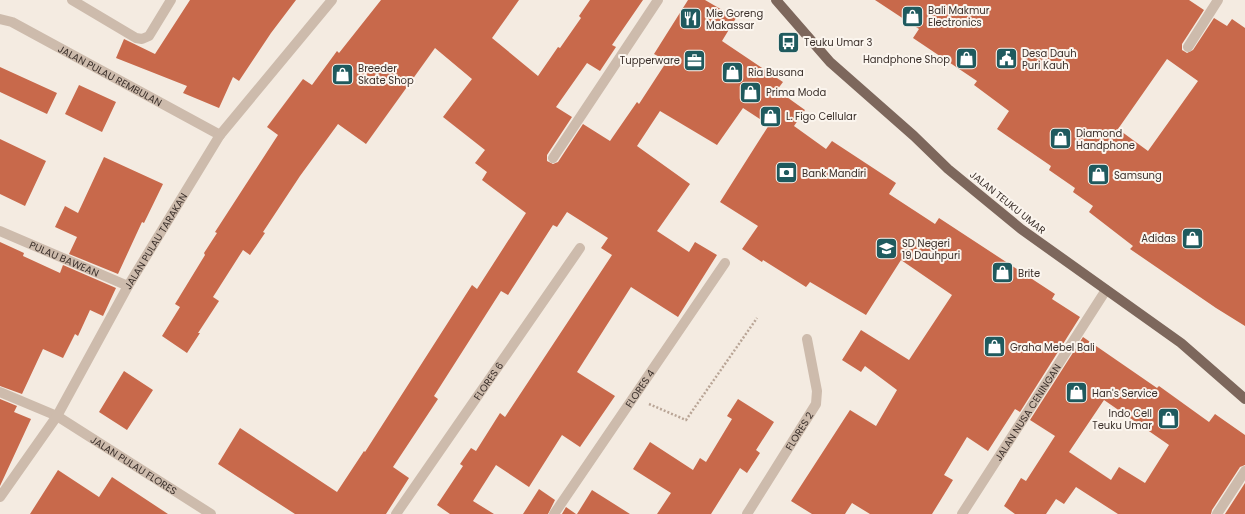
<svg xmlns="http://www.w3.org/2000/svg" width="1245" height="514" font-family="Poppins,sans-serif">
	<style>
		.building { fill: #c8694b; fill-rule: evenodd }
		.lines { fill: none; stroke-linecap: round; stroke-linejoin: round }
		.path { stroke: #b9a596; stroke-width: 2.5; stroke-dasharray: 2 2; stroke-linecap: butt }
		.minor { stroke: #cdbbac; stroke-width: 10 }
		.major { stroke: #7d675c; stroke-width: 10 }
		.labels { text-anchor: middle; stroke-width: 4; stroke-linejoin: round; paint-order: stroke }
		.poi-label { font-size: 10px; fill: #3b302b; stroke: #fbf5ee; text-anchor: start }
		.street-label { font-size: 10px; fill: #3b302b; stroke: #fbf5ee }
	</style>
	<rect width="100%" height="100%" fill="#f4ebe1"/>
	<path class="building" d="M190,0H296L271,33L239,81L233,77L219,108L183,93L187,86L116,58L124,39L155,54Z
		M381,0H519L492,38L538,76L558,47L560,48L581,18L579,16L590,0H643L612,45L616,47L600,71L587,63L556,107L572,117L547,155V161L553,164L558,162L583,124L610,141L637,102L639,104L667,61L654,54L688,0H705L736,18L722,41L783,82L777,90L805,110L794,126L826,149L832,141L896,183L889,194L935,224L939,218L1055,294L1052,299L1080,317L1020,412L1015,409L988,451L967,437L944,475L953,480L932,514H870L852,503L845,514H812L791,501L850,410L876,426L897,390L865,366L861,372L842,360L861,330L909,360L952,295L901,260L866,315L810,282L806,287L763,260L762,262L742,249L758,226L720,202L769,125L743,108L717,145L660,111L637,146L690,184L657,231L689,252L695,242L717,255L678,317L631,287L577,372L615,396L580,447L562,435L529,487L496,465L473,501L494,514H450L437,505L463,466L460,464L471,448L476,451L500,413L505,417L612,255L601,248L608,238L567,212L557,227L553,225L508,295L501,291L434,396L438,399L393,467L409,478L386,514H295L218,464L240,428L337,492L364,451L365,452L472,285L477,289L526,213L482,180L487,172L475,163L485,150L443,117L472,79L435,48L366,144L338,124L300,176L263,232L265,233L250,255L243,250L213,297L219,301L198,333H200L187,353L162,336L180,307L175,304L205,255L204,253L217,233L215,232L278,135L267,127L303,79L312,85L337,51L339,53Z
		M875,0H1189L1204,10L1182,44V50L1187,53L1193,50L1214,18L1227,26L1232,19L1245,28V326L1216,308L1130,249L1133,246L1089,212L1093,206L1073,192L1075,188L1049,170L1051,166L997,129L1009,111L974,85L977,81L913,38L919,29ZM1167,59L1198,81L1148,151L1118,129Z
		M0,67L57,93L47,114L0,92Z
		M79,85L116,102L102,132L65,114Z
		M0,139L46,161L25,206L0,194Z
		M104,157L163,184L144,223L142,222L118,274L69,254L77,237L55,227L65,206L78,213Z
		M0,242L24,253L23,256L60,273L63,265L116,288L103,316L90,310L78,336L75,334L63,358L43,349L22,394L0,386Z
		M1083,337L1157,388L1159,386L1209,422L1215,414L1245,435V465L1240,467L1212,510L1211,514H1118L1076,487L1064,504L1056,499L1046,514H1015L1004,506L1021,478L1026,481L1055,436L1030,420ZM1104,400L1169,445L1145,483L1119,467L1111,480L1069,452Z
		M124,371L153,390L127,430L99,412Z
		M0,399L17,406L14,412L31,419L0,486Z
		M738,399L774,422L756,450L760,453L747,473L740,468L711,514H657L671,493L633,469L650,442L693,470L700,458L706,462L732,419L727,416Z
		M58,470L99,497L112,477L168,514H30Z
		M1245,483V514H1225Z
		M539,489L555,500L548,514H523Z
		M592,490L630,514H577Z
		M566,507L576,514H562Z"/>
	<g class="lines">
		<path class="path" d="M649,404L686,420L757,318"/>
		<g class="minor">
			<path d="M72,0L136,38L142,39L149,36L171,0"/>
			<path id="s1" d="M0,19L12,22L220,135"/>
			<path d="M1188,47L1218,0"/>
			<path d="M553,158L658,0"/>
			<path id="s2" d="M0,231L128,286"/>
			<path id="s3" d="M0,392L57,416L211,514"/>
			<path id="s4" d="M0,497L57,416L128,286L220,135L332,0"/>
			<path id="s5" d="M396,514L580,248"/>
			<path id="s6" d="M554,514L725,263"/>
			<path id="s7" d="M747,514L816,404L817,391L807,339"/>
			<path id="s8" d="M962,514L1106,290"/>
			<path d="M1217,514L1245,471"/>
		</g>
		<path class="major" d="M776,0L830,62L914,136L948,169L1021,229L1181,343L1245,399"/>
	</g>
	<defs>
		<symbol id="shop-square" viewBox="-11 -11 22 22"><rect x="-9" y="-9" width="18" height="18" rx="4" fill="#1f5a5e" stroke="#fbf5ee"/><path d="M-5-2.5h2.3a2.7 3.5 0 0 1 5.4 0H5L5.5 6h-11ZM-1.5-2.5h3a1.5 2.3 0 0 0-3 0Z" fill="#fff"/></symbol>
		<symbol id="restaurant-square" viewBox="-11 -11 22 22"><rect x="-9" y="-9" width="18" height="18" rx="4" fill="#1f5a5e" stroke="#fbf5ee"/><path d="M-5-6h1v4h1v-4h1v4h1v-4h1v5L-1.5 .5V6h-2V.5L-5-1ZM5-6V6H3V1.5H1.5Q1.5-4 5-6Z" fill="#fff"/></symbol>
		<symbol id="bus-square" viewBox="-11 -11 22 22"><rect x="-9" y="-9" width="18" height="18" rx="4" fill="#1f5a5e" stroke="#fbf5ee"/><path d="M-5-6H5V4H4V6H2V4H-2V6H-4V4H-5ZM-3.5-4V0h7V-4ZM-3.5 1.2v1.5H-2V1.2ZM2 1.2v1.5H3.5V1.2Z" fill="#fff"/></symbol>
		<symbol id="civic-square" viewBox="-11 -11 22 22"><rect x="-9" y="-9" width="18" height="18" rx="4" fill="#1f5a5e" stroke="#fbf5ee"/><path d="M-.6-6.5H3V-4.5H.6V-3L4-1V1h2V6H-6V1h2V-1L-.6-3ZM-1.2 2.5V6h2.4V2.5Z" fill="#fff"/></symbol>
		<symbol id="office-square" viewBox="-11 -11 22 22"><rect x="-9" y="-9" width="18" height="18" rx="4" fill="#1f5a5e" stroke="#fbf5ee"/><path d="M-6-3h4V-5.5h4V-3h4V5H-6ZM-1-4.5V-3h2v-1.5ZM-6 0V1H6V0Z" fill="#fff"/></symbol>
		<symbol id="bank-square" viewBox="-11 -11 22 22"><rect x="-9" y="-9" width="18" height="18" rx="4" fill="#1f5a5e" stroke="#fbf5ee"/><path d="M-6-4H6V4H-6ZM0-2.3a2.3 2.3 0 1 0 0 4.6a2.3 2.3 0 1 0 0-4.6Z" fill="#fff"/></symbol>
		<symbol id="school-square" viewBox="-11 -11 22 22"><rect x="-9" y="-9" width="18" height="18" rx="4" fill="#1f5a5e" stroke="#fbf5ee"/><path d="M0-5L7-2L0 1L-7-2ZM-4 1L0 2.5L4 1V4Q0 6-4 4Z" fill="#fff"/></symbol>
	</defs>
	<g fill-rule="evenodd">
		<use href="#shop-square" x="900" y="4" width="25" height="25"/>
		<use href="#restaurant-square" x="678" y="6" width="25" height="25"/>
		<use href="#bus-square" x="776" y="30" width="25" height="25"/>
		<use href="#shop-square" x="954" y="46" width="25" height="25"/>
		<use href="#civic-square" x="994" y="46" width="25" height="25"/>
		<use href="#office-square" x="682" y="48" width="25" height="25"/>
		<use href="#shop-square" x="720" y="60" width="25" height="25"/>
		<use href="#shop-square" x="330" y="62" width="25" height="25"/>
		<use href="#shop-square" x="738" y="80" width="25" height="25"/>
		<use href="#shop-square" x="758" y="104" width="25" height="25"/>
		<use href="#shop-square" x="1048" y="126" width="25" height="25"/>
		<use href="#bank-square" x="774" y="160" width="25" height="25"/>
		<use href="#shop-square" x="1086" y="162" width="25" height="25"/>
		<use href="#shop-square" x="1180" y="226" width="25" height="25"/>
		<use href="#school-square" x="874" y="236" width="25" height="25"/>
		<use href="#shop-square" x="990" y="260" width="25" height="25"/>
		<use href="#shop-square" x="982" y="334" width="25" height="25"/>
		<use href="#shop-square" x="1064" y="380" width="25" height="25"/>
		<use href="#shop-square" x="1156" y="406" width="25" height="25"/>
	</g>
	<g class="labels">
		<g class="poi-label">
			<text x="928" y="14">Bali Makmur<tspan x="928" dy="12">Electronics</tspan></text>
			<text x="706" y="17">Mie Goreng<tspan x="706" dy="12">Makassar</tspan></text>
			<text x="804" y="46">Teuku Umar 3</text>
			<text x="1022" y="57">Desa Dauh<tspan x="1022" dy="12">Puri Kauh</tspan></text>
			<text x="950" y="63" text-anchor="end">Handphone Shop</text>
			<text x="680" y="64" text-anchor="end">Tupperware</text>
			<text x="358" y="72">Breeder<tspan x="358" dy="12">Skate Shop</tspan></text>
			<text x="748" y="76">Ria Busana</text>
			<text x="766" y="96">Prima Moda</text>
			<text x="786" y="120">L. Figo Cellular</text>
			<text x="1076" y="137">Diamond<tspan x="1076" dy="12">Handphone</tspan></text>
			<text x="802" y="177">Bank Mandiri</text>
			<text x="1114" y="179">Samsung</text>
			<text x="1176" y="242" text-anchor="end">Adidas</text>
			<text x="902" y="247">SD Negeri<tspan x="902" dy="12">19 Dauhpuri</tspan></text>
			<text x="1018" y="277">Brite</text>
			<text x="1010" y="351">Graha Mebel Bali</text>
			<text x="1092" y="397">Han's Service</text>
			<text x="1152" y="417" text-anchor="end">Indo Cell<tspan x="1152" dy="12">Teuku Umar</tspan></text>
		</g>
		<g class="street-label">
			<text dy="4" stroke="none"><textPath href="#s1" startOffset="124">JALAN PULAU REMBULAN</textPath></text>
			<text transform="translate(1008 202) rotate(39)" y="4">JALAN TEUKU UMAR</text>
			<text dy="4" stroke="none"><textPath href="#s4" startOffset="300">JALAN PULAU TARAKAN</textPath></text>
			<text dy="4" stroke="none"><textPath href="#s2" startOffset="70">PULAU BAWEAN</textPath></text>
			<text dy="4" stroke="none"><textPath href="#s5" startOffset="162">FLORES 6</textPath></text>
			<text dy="4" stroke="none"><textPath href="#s6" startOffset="152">FLORES 4</textPath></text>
			<text dy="4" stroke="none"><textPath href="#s8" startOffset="121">JALAN NUSA CENINGAN</textPath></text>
			<text dy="4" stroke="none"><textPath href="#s7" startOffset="98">FLORES 2</textPath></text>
			<text dy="4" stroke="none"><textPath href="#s3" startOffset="153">JALAN PULAU FLORES</textPath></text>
		</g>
	</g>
</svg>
